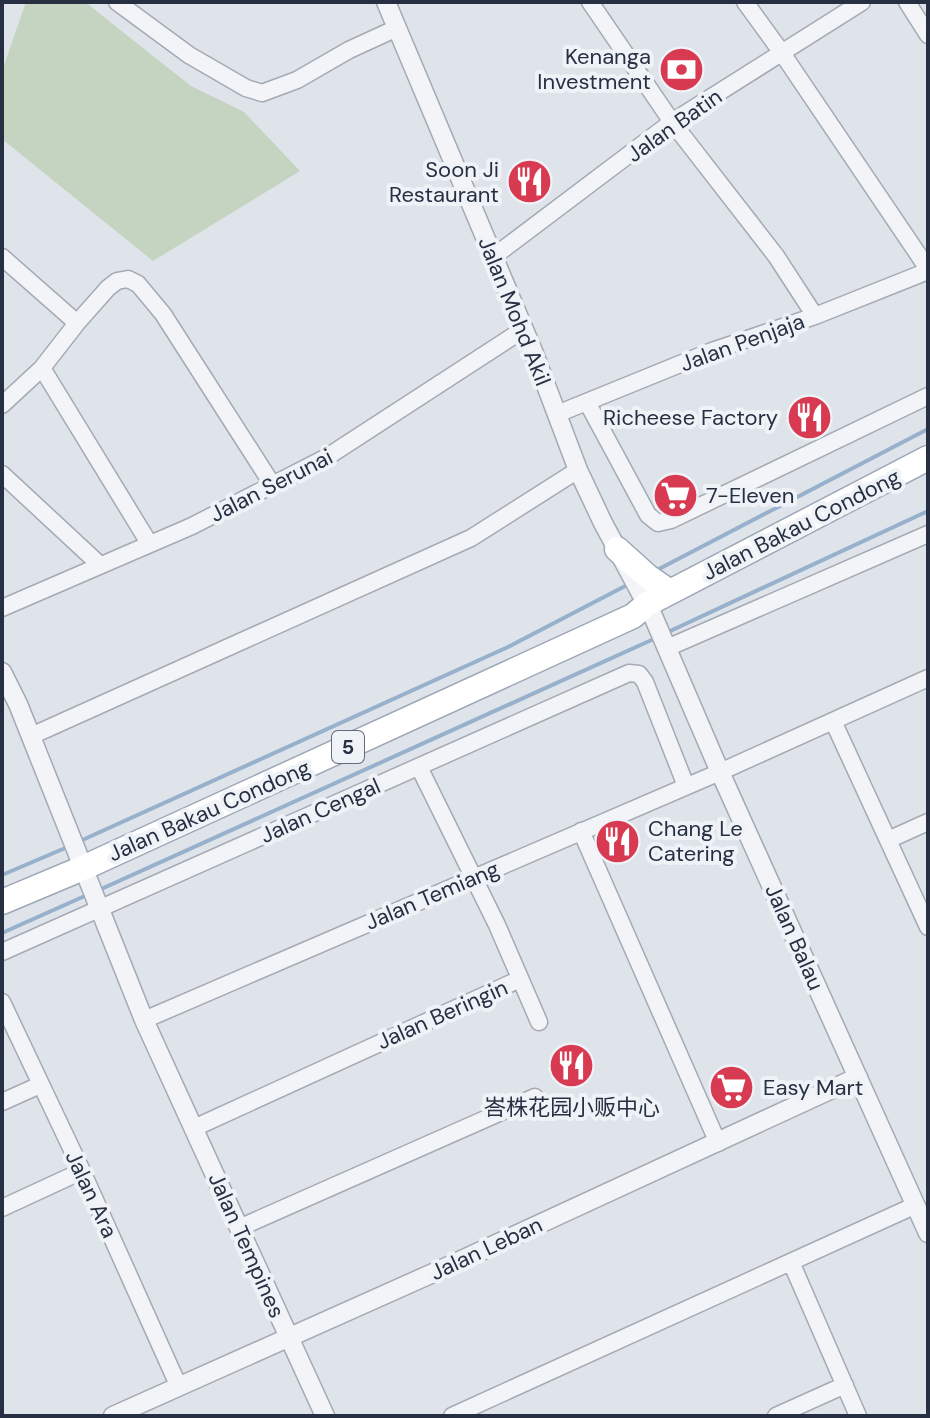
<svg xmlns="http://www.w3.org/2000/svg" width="930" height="1418" font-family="'DM Sans','Noto Sans SC',sans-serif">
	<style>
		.green { fill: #c5d4c0 }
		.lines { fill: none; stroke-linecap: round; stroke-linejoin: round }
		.stream { stroke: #97b1cc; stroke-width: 4 }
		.minor-casing { stroke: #a4aab4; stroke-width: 19 }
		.tertiary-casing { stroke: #a4aab4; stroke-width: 21 }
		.primary-casing { stroke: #9ea7b6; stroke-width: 27 }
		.minor { stroke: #f2f4f8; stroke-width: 16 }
		.tertiary { stroke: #f2f4f8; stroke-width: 18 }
		.primary { stroke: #fff; stroke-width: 24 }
		.labels { text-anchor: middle; stroke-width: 8; stroke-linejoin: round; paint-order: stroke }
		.shield { fill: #eff2f7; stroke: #636a78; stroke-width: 2 }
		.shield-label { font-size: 20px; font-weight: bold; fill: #273042 }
		.poi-label { font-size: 22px; fill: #273042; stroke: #eff2f7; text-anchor: end }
		.street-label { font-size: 22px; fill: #273042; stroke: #eff2f7 }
	</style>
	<rect width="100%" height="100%" fill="#dfe3ea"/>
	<path class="green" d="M26,2H85L191,86L244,112L300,171L153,261L2,139V71Z"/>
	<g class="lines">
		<path class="stream" d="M657,570L928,429
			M668,632L928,511
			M78,842L508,647L631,583
			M2,875L70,846
			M99,890L656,638
			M2,933L87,895"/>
		<defs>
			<path id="minor" d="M117,2L189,55L246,88L262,93L297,80L349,50L397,28
				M590,2L672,122L776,256L815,316
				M745,2L782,53L928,269
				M907,2L928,35
				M2,257L77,323
				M493,257L672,122L862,2
				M42,368L149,543
				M587,402L648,515L658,523L671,520L928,396
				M2,405L42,368L77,323L108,288L117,281L128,279L138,284L163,314L272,484
				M557,414L712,351L815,316L928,271
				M2,474L100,565
				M2,608L192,526L327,457L524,329
				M667,648L928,534
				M833,721L928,927
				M31,736L471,538L578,470
				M419,767L497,925L539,1022
				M581,831L718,1143
				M888,840L928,822
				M2,952L629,673L639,674L645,682L686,786
				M2,1002L82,1171L179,1387
				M144,1020L720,772L928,678
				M2,1102L40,1085
				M194,1128L520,979
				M2,1208L82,1171
				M239,1228L535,1097
				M791,1262L858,1416
				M452,1416L916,1205
				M776,1416L845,1385"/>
			<path id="tertiary" d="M386,2L533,351L578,470L603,523L653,616L720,772L928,1233
				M2,672L18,704L144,1020L325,1416
				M113,1416L442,1269L858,1077"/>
			<path id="primary" d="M617,549L647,576L670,592
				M2,902L83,868L633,616L647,604L928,458"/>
		</defs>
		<use href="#minor" class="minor-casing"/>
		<use href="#tertiary" class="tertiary-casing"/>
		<use href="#primary" class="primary-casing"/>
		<use href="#minor" class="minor"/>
		<use href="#tertiary" class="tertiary"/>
		<use href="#primary" class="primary"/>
	</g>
	<defs>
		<symbol id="bank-disc" viewBox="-11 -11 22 22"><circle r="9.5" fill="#d83b51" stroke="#eff2f7"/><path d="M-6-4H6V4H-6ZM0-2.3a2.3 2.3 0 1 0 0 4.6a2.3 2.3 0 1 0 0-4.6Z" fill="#fff"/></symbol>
		<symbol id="restaurant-disc" viewBox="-11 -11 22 22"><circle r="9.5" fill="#d83b51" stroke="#eff2f7"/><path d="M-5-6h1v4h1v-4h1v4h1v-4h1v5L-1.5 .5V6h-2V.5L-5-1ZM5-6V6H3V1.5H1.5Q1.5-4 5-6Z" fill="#fff"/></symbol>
		<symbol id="supermarket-disc" viewBox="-11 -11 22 22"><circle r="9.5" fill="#d83b51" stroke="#eff2f7"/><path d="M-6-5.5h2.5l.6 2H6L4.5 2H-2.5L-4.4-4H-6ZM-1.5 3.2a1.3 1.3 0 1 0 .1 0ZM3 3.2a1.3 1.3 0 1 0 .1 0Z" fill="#fff"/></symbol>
	</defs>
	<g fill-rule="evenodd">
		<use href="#bank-disc" x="656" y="44" width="51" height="51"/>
		<use href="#restaurant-disc" x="504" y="156" width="51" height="51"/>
		<use href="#restaurant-disc" x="784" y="392" width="51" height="51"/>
		<use href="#supermarket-disc" x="650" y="470" width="51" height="51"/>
		<use href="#restaurant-disc" x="592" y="816" width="51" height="51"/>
		<use href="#restaurant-disc" x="546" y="1040" width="51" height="51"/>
		<use href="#supermarket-disc" x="706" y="1062" width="51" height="51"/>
	</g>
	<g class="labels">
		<rect class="shield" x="332" y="731" width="32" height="32" rx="6"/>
		<g class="shield-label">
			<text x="348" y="754">5</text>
		</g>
		<g class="poi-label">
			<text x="651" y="64">Kenanga<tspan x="651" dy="25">Investment</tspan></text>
			<text x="499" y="177">Soon Ji<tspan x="499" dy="25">Restaurant</tspan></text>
			<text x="778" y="425">Richeese Factory</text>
			<text x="706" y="503" text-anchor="start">7-Eleven</text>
			<text x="648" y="836" text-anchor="start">Chang Le<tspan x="648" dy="25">Catering</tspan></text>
			<text x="763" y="1095" text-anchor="start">Easy Mart</text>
			<text x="572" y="1115" text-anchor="middle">峇株花园小贩中心</text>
		</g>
		<g class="street-label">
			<text transform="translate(674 125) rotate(-35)" y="8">Jalan Batin</text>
			<text transform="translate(515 311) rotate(68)" y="8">Jalan Mohd Akil</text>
			<text transform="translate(742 342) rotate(-20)" y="8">Jalan Penjaja</text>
			<text transform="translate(271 485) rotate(-27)" y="8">Jalan Serunai</text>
			<text transform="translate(801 524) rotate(-27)" y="8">Jalan Bakau Condong</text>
			<text transform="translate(209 810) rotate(-24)" y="8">Jalan Bakau Condong</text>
			<text transform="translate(320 810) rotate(-24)" y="8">Jalan Cengal</text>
			<text transform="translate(432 895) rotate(-23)" y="8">Jalan Temiang</text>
			<text transform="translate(795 937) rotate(66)" y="8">Jalan Balau</text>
			<text transform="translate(442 1014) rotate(-24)" y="8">Jalan Beringin</text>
			<text transform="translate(92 1194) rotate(65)" y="8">Jalan Ara</text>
			<text transform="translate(247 1245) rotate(66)" y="8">Jalan Tempines</text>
			<text transform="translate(486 1248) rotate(-25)" y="8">Jalan Leban</text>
		</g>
	</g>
	<rect width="930" height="1418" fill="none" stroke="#273042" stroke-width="8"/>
</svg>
